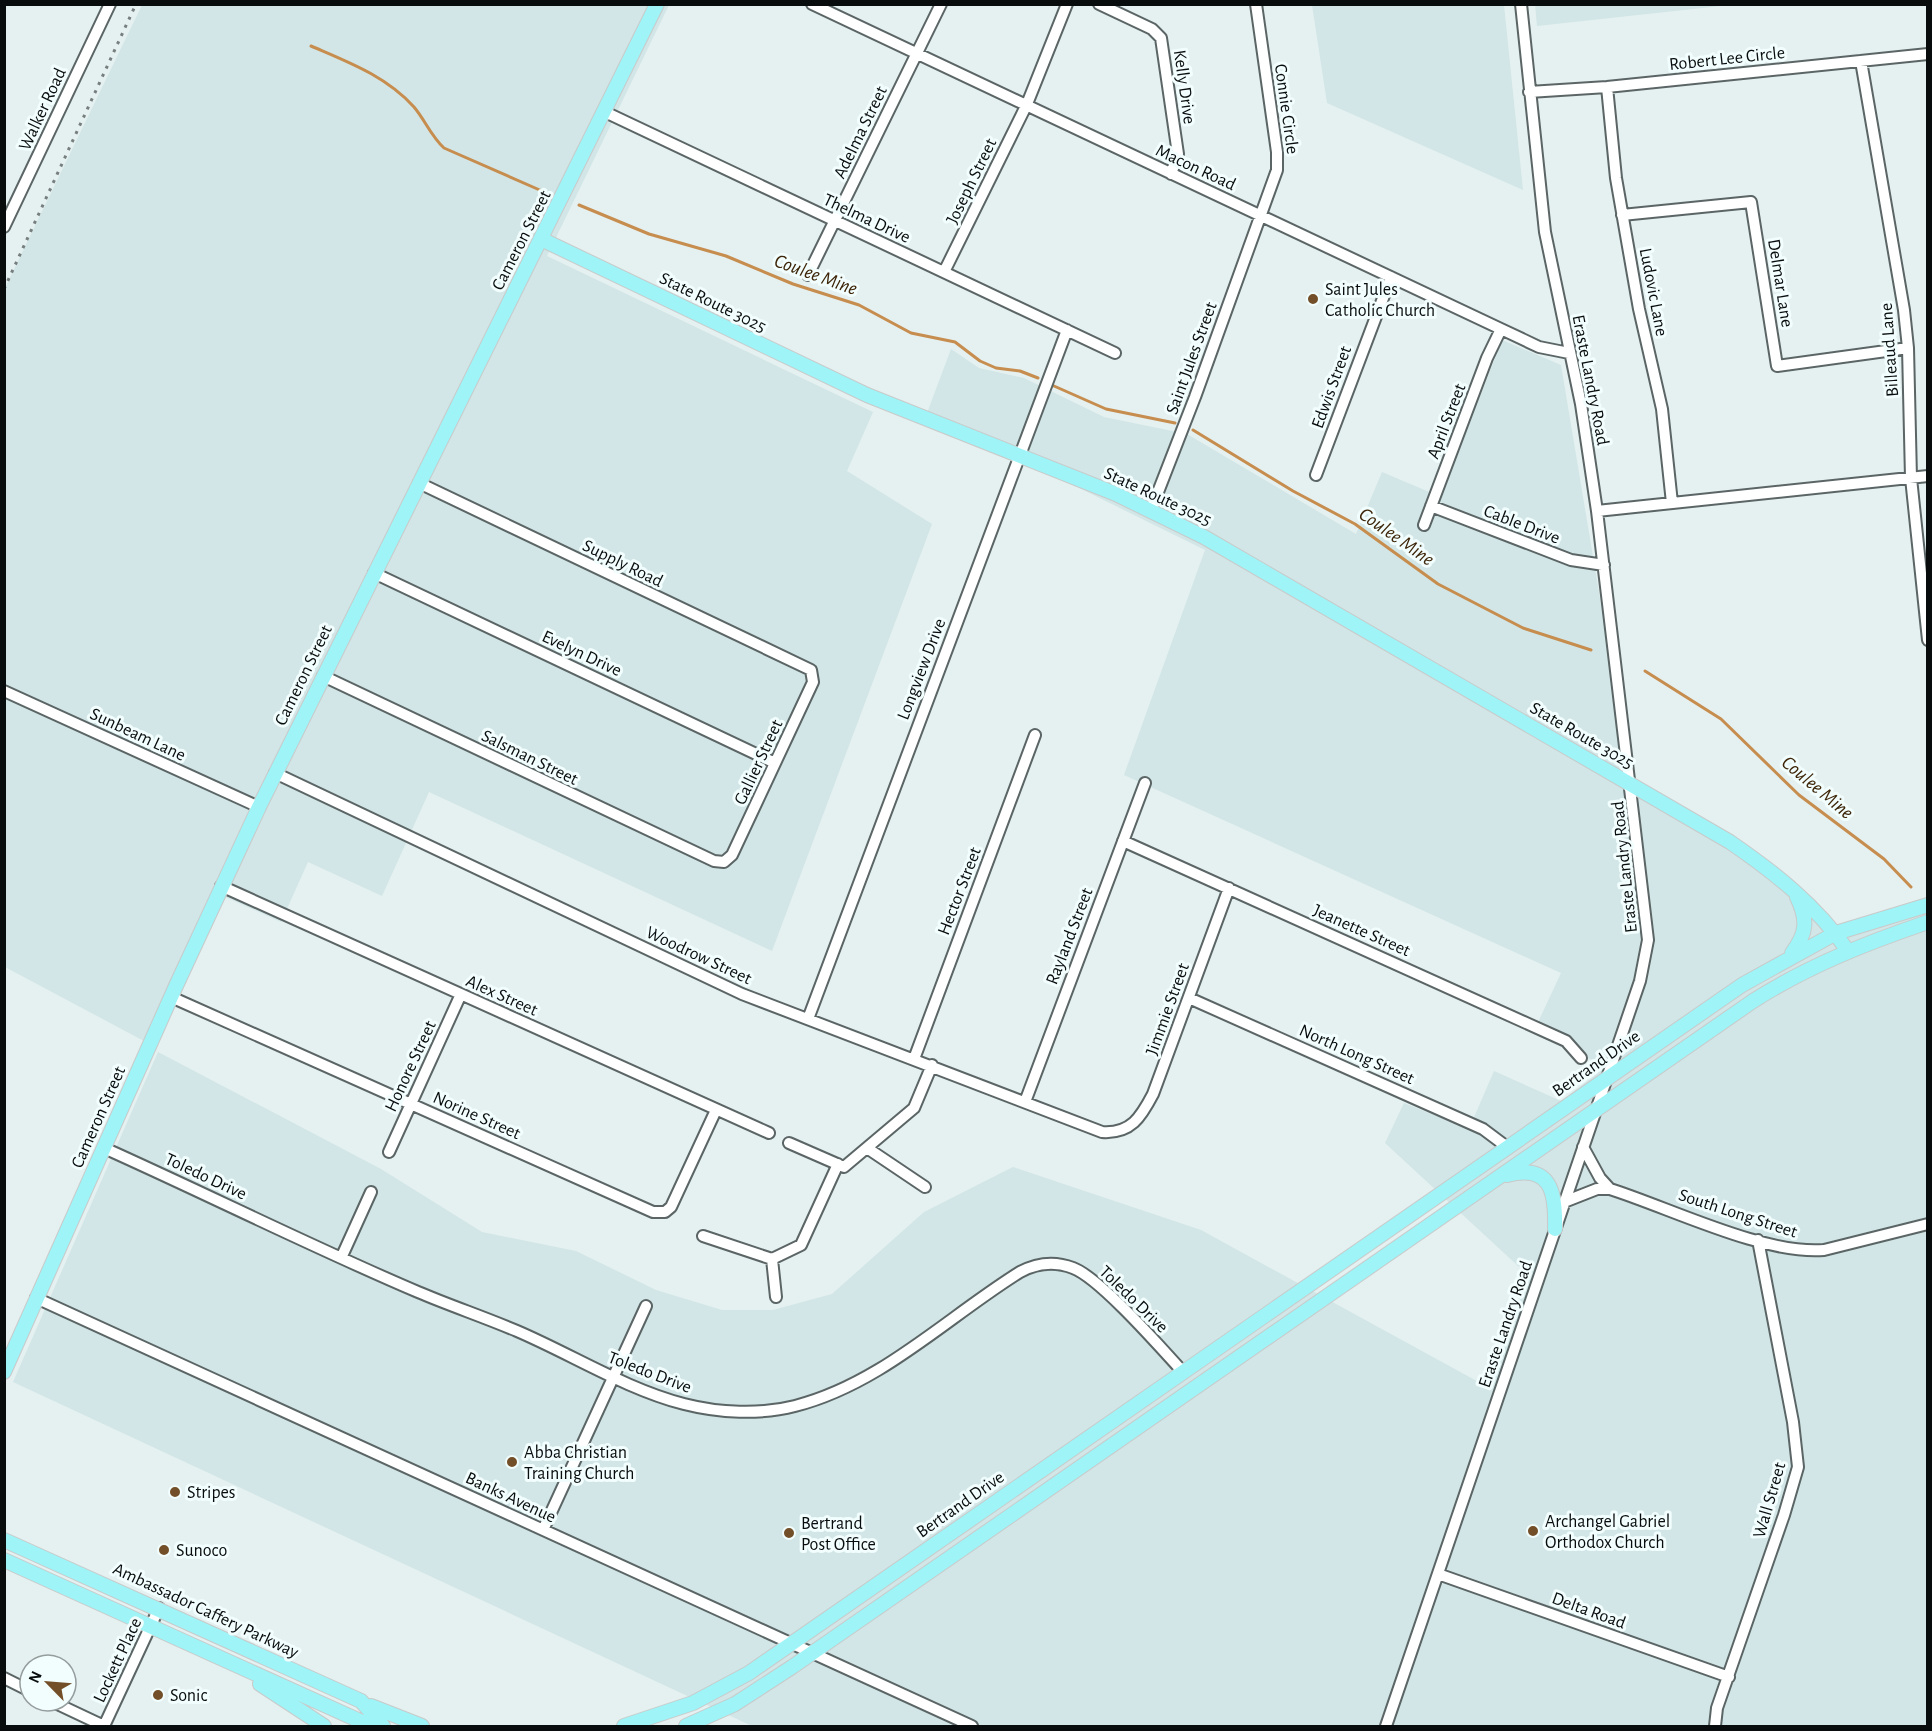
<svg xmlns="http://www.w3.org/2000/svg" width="1932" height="1731" font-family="'Alegreya Sans',sans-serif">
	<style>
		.built { fill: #d2e6e7 }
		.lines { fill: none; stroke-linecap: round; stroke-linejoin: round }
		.stream { stroke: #c68d4e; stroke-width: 3 }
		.minor-casing { stroke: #5b6565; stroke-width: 14 }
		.major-casing { stroke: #c9caca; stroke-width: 16 }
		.minor { stroke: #fff; stroke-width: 10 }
		.major { stroke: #9ef4f7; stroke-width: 14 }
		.rail { stroke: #777e7e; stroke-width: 3; stroke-dasharray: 3 6; stroke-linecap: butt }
		.poi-dot { fill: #724f28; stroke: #f2fdfd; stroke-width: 2 }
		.labels { text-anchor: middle; stroke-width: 6; stroke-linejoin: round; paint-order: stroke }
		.street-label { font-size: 18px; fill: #090c0c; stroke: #f2fdfd }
		.poi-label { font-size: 18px; fill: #090c0c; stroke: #f2fdfd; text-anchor: start }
		.water-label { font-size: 20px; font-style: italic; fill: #3d2609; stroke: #f2fdfd }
	</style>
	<rect width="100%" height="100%" fill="#e5f0f0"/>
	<path class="built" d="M1535,4H1730V5L1537,26Z
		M142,5H669L547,256L873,412L847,471L932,524L772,951L429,792L382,896L308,862L281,922L212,891L144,1041L5,967L4,290Z
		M1312,5H1504L1523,190L1327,103Z
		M1502,340L1561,365L1631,784L1730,842L1836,933L1927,913V1726H752L13,1382L158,1052L381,1169L482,1232L576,1251L656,1290L722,1310H773L832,1294L924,1212L1013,1167L1201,1230L1484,1385L1530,1277L1385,1143L1404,1103L1469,1129L1494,1071L1561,1101L1599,1072L1594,1061L1533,1033L1561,973L1124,775L1205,550L927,413L951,349L979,368L1024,378L1104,417L1187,434L1356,534L1382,472L1441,497Z"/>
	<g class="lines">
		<path class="stream" d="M311,46C348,62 386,76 414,107C425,120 431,136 444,148L542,191
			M579,205L649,234L726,256L793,284L859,305L911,333L955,342L980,361L996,368L1020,371L1038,378
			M1054,386L1106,409L1175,423
			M1193,430L1293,491L1355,524L1438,584L1523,628L1591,650
			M1645,671L1721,719L1799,795L1884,859L1911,887"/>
		<defs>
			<path id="minor" d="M812,4L1501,329L1539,347L1569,353
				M1099,4L1152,29L1161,38L1178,154L1171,174
				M1861,61L1904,310L1908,348L1911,478L1928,640
				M1607,87L1616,178L1639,309L1662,409L1672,503
				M1529,92L1607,87L1928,54
				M605,112L1115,353
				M1622,215L1751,202L1777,366L1908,348
				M4,227L110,4
				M944,272L1027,104L1067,4
				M808,275L941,4
				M1316,475L1391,277
				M1431,506L1571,560L1604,565
				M1151,510L1195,397L1277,170V152L1256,4
				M1597,511L1928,476
				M1424,525L1487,358L1501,329
				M374,573L775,763
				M323,676L714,861L724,862L732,855L813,682L811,670L419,483
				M4,691L259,807
				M275,773L742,994L1102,1132C1131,1134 1141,1117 1153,1094L1229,888
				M1123,841L1566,1041L1581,1058
				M221,886L769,1133
				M171,997L653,1212H665L671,1207L716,1110
				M1189,998L1483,1129L1507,1147
				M808,1019L1067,330
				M914,1059L1035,735
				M1025,1102L1145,783
				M789,1143L844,1167L914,1108L932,1065
				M1583,1147L1600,1178L1610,1189
				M104,1148C209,1195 312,1247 418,1292C451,1306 484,1317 517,1331C573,1355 626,1389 684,1404C719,1413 760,1415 795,1406C881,1384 946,1318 1020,1272C1037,1263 1055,1261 1073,1268C1100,1278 1161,1348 1183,1372
				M867,1148L925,1187
				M389,1152L461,994
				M1564,1202L1597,1189H1610C1670,1208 1764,1255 1824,1250L1928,1224
				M703,1236L772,1259L776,1297
				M342,1256L371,1192
				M772,1259L801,1245L838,1164
				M36,1298L972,1726
				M543,1530L646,1306
				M1438,1574L1729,1677
				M4,1678L30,1691
				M51,1701L104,1726L159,1608
				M1386,1726L1640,981L1648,940L1597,511L1581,404L1545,232L1521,4
				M1715,1726L1717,1708L1784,1515L1798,1467L1793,1422L1758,1240"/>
			<path id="major" d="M541,239L867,395L1116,494L1204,537L1730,842C1775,873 1816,905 1848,951
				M1792,953C1807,933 1808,920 1797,897
				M1507,1175C1552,1163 1556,1194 1555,1229
				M4,1372L175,988L259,807L657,4
				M4,1540L361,1701L383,1726
				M4,1560L371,1726
				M260,1684L324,1726
				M371,1706L422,1726
				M624,1726L693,1703L749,1673L1742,985L1836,933L1928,905
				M686,1726L735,1704L792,1667L1753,1001C1808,966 1866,943 1928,922"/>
		</defs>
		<use href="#minor" class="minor-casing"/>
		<use href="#major" class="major-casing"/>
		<use href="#minor" class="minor"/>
		<use href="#major" class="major"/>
		<path class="rail" d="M4,289L136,4"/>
	</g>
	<g class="poi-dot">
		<circle cx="1313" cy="299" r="6"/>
		<circle cx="512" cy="1462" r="6"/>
		<circle cx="175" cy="1492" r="6"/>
		<circle cx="1533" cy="1531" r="6"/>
		<circle cx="789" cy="1533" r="6"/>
		<circle cx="164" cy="1550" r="6"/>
		<circle cx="158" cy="1695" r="6"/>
	</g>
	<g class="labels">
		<g class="street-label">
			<text transform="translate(1727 58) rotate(-6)" y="6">Robert Lee Circle</text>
			<text transform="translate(1185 87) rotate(82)" y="6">Kelly Drive</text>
			<text transform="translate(42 109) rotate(-65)" y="6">Walker Road</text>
			<text transform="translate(1287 109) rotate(82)" y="6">Connie Circle</text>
			<text transform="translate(860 132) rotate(-64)" y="6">Adelma Street</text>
			<text transform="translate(1196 167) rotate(25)" y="6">Macon Road</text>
			<text transform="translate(971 181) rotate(-64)" y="6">Joseph Street</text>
			<text transform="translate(867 218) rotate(25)" y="6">Thelma Drive</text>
			<text transform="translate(521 240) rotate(-63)" y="6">Cameron Street</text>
			<text transform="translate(1781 283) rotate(81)" y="6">Delmar Lane</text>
			<text transform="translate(1654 292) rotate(79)" y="6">Ludovic Lane</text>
			<text transform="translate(713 302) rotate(26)" y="6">State Route 3025</text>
			<text transform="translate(1889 350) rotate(-94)" y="6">Billeaud Lane</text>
			<text transform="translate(1191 358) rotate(-70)" y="6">Saint Jules Street</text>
			<text transform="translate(1591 380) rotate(79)" y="6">Eraste Landry Road</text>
			<text transform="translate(1331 387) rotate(-70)" y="6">Edwis Street</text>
			<text transform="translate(1446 421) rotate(-69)" y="6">April Street</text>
			<text transform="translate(1158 496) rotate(25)" y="6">State Route 3025</text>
			<text transform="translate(1522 524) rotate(21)" y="6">Cable Drive</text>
			<text transform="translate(623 563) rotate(26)" y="6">Supply Road</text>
			<text transform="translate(582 653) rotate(25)" y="6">Evelyn Drive</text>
			<text transform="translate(921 669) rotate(-69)" y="6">Longview Drive</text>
			<text transform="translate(303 675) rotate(-64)" y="6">Cameron Street</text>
			<text transform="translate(138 734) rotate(25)" y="6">Sunbeam Lane</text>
			<text transform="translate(1582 735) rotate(30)" y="6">State Route 3025</text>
			<text transform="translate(530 757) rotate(26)" y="6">Salsman Street</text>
			<text transform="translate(758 762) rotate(-65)" y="6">Gallier Street</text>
			<text transform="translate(1624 867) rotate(-96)" y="6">Eraste Landry Road</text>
			<text transform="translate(959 891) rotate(-69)" y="6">Hector Street</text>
			<text transform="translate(1362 930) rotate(24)" y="6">Jeanette Street</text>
			<text transform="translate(1069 936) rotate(-69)" y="6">Rayland Street</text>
			<text transform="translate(699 955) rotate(25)" y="6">Woodrow Street</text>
			<text transform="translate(502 995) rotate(24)" y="6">Alex Street</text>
			<text transform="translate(1167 1009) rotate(-70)" y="6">Jimmie Street</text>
			<text transform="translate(1357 1054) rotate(24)" y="6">North Long Street</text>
			<text transform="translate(1596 1063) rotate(-35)" y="6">Bertrand Drive</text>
			<text transform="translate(410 1066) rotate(-65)" y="6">Honore Street</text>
			<text transform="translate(477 1115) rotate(24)" y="6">Norine Street</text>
			<text transform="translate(98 1117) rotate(-66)" y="6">Cameron Street</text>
			<text transform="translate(206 1176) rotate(25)" y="6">Toledo Drive</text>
			<text transform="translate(1738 1213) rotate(18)" y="6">South Long Street</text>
			<text transform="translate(1134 1299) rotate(44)" y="6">Toledo Drive</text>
			<text transform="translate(1505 1324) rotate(-71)" y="6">Eraste Landry Road</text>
			<text transform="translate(650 1372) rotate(21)" y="6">Toledo Drive</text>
			<text transform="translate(511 1497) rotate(25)" y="6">Banks Avenue</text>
			<text transform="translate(1769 1500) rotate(-74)" y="6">Wall Street</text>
			<text transform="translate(960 1504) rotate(-35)" y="6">Bertrand Drive</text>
			<text transform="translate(206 1610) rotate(25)" y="6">Ambassador Caffery Parkway</text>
			<text transform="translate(1589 1610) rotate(20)" y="6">Delta Road</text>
			<text transform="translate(117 1660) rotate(-65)" y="6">Lockett Place</text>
		</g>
		<g class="poi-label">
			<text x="1325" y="295">Saint Jules<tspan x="1325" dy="21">Catholic Church</tspan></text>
			<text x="524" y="1458">Abba Christian<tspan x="524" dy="21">Training Church</tspan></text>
			<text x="187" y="1498">Stripes</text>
			<text x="1545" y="1527">Archangel Gabriel<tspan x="1545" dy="21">Orthodox Church</tspan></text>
			<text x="801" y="1529">Bertrand<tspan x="801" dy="21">Post Office</tspan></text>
			<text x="176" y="1556">Sunoco</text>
			<text x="170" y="1701">Sonic</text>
		</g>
		<g class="water-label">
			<text transform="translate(816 274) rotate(20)" y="7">Coulee Mine</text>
			<text transform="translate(1397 536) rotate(35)" y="7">Coulee Mine</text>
			<text transform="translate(1818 787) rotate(40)" y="7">Coulee Mine</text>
		</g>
	</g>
	<rect width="1932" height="1731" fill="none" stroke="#090c0c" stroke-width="12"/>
	<g transform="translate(48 1683) rotate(295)"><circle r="28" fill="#f2fdfd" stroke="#959d9d" stroke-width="1.5"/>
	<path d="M0-4.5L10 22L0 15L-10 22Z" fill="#724f28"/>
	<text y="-9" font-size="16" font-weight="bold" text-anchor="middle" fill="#090c0c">N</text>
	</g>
</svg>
